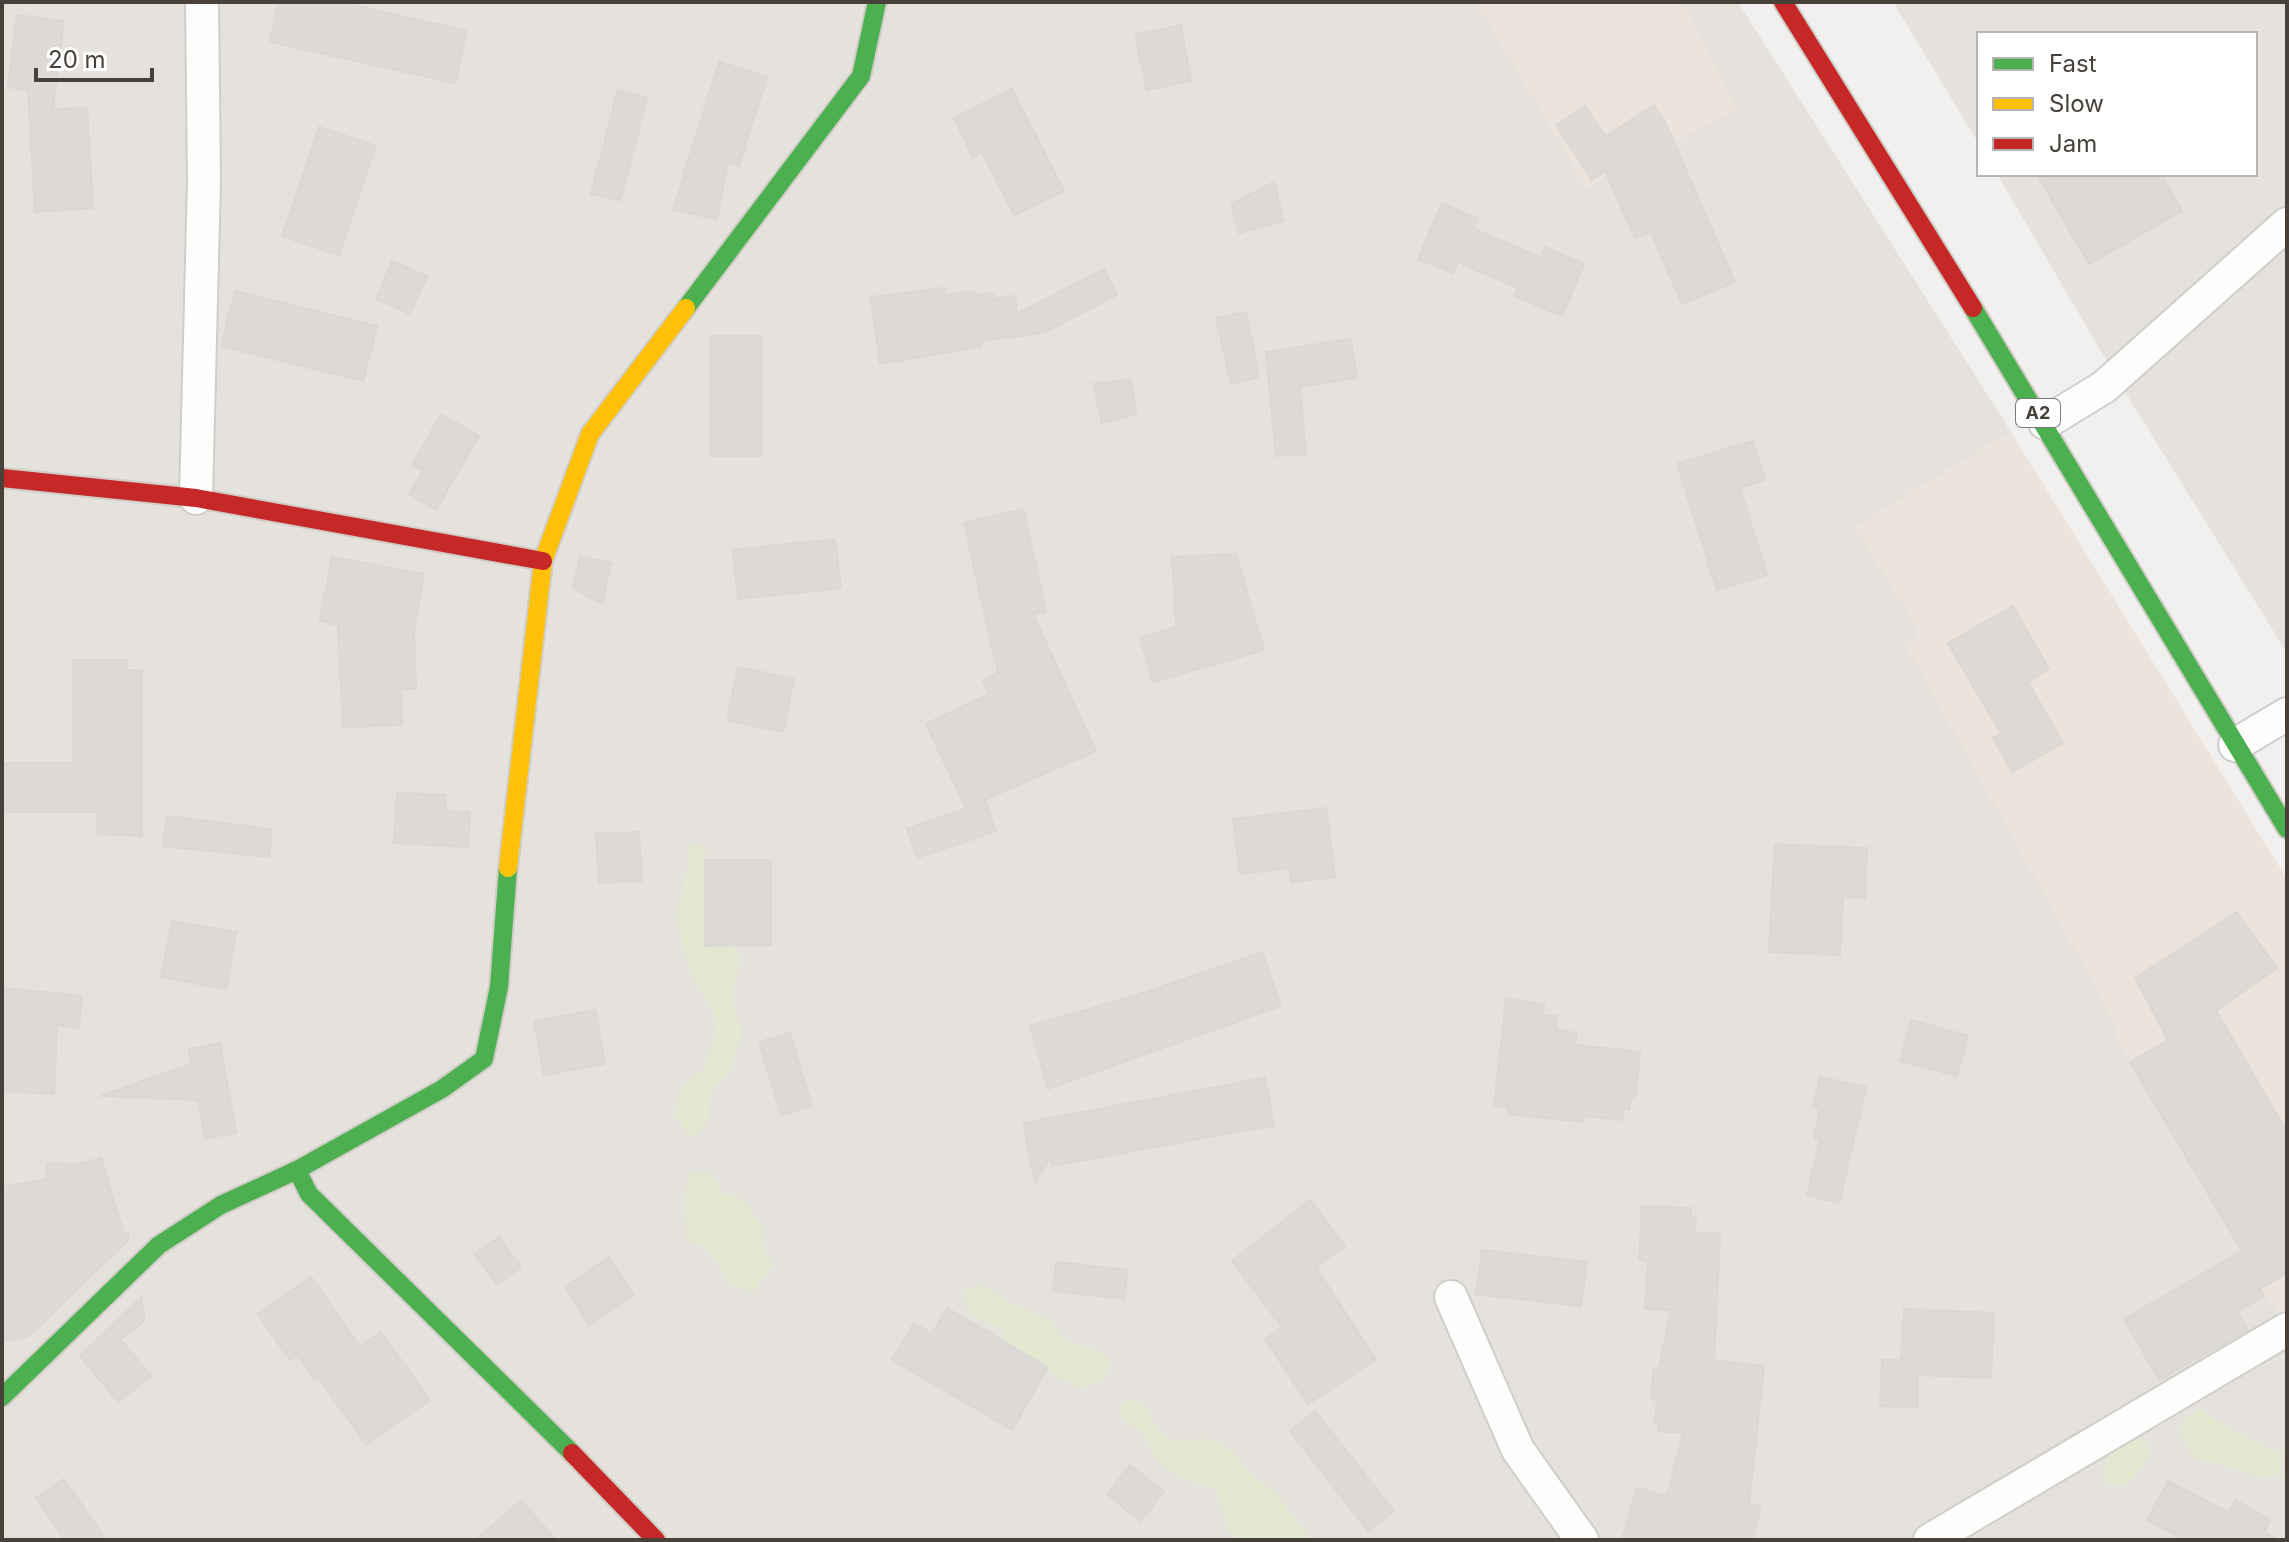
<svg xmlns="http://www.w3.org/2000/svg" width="2289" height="1542" font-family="Inter,sans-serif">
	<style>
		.residential { fill: #e5e1dd }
		.commercial { fill: #ece3dc }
		.green { fill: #e3e9d1 }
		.building { fill: #dcd9d7; stroke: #dad7d4; stroke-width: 2 }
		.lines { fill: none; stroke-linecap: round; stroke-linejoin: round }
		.street-casing { stroke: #d0cecb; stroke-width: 36 }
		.fast-casing { stroke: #d0ccc6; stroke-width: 22 }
		.slow-casing { stroke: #d0ccc6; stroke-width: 22 }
		.jam-casing { stroke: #d0ccc6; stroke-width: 22 }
		.street { stroke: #fdfdfc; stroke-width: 32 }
		.fast { stroke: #4caf50; stroke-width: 18 }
		.slow { stroke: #ffc107; stroke-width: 18 }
		.jam { stroke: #c62828; stroke-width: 18 }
		.labels { text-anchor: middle; stroke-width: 8; stroke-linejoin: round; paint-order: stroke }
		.shield { fill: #fff; stroke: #7f7a75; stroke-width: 2 }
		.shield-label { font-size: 18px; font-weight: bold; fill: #48413a }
	</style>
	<rect width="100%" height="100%" fill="#f2f0ee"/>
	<path class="residential" d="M2,2H1738L2011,432L1855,527L1918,628L1917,643L1905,642L2097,988L2130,1062L2287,1328V1540H2Z
		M1893,2H2287V653L2122,387L1997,174H2255V34H1979V144Z"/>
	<path class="commercial" d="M1476,2H1681L1738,110L1587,188Z
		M2011,432L2287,879V1328L2130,1062L2097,988L1904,642L1917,643L1918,628L1855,527Z"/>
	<path class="green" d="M688,845L705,847V860L740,958L732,999L741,1033L731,1069L710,1094L707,1122L692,1139L675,1115L682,1086L703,1070L717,1033L714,1013L693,977L683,948L677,913L688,865Z
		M690,1173L711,1174L723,1193L743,1200L762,1225L763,1246L773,1265L753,1292L727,1282C718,1259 711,1247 687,1240C686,1219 682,1192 690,1173Z
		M982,1285L1010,1303L1052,1321L1062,1339L1100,1351L1110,1361L1105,1379L1082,1388L1063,1380L1001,1339L1004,1330L969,1314L964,1290Z
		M1130,1400L1143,1404L1161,1434L1169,1439H1211L1233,1452L1253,1476L1276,1494L1311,1540H1238L1228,1530L1216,1488C1194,1483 1166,1475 1154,1454C1143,1434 1147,1432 1125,1422L1119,1407Z
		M2200,1407C2224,1431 2252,1438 2281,1454L2282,1474L2261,1477L2194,1457L2179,1432L2186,1417Z
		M2144,1438L2151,1453L2130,1482L2118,1487L2104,1481C2102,1452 2119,1442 2144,1438Z"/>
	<path class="building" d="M279,2H340L467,31L455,83L270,42Z
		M17,15L64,21L53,109L87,108L93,208L35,212L28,90L8,87Z
		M1181,25L1191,81L1147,90L1135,35Z
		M719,62L767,77L739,166L728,162L717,219L673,210Z
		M1012,89L1064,191L1014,215L982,152L973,157L954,118Z
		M618,90L647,98L621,200L591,194Z
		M1654,105L1666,124L1735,282L1682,304L1651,232L1635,238L1605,171L1592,180L1556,125L1585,106L1606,136Z
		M319,127L376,146L339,255L282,236Z
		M2037,174H2161L2182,211L2089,264Z
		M1274,182L1284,221L1239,233L1231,204Z
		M1442,203L1478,219L1474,229L1540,257L1545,247L1584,264L1562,316L1514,296L1518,288L1458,262L1453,273L1418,259Z
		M392,261L427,276L410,314L376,299Z
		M1104,269L1117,295L1043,333L981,341V347L880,364L871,297L945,288V295L974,291L975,295L994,293V299L1015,296L1017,314Z
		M235,291L377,326L363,381L221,346Z
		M1246,312L1259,377L1231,384L1216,318Z
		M710,336H761L762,456H711Z
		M1351,339L1357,378L1300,387L1306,454L1276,456L1266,352Z
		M1130,379L1137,414L1102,423L1093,384Z
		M441,414L479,436L436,510L409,494L423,471L412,465Z
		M1752,441L1765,480L1740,488L1767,575L1717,590L1677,464Z
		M1023,509L1046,612L1033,614L1096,751L966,808L926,724L989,694L983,680L998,673L964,523Z
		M835,539L841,588L738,599L733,550Z
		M1236,554L1264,650L1153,682L1140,638L1176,627L1172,557Z
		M580,556L611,563L602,604L573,588Z
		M332,557L424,574L414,630L416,689H401L402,725L343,727L338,625L320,621Z
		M2013,606L2049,669L2028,682L2063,743L2012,772L1993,738L2001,734L1948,643Z
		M73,660H127V670H142V836L97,834L98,812H2V763H73Z
		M738,667L794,679L783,732L727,720Z
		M397,793L446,795L445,811L470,812L468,847L394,843Z
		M986,801L996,831L917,858L907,829Z
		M1326,808L1335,877L1291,882L1290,868L1240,874L1233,819Z
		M167,816L272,829L269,857L163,846Z
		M639,832L642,881L599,883L596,834Z
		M1775,844L1867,848L1865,898L1843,897L1840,955L1769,952Z
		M705,860H771V945L705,946Z
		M2237,912L2277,968L2216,1011L2287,1131V1273L2260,1289L2264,1296L2237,1312L2248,1330L2159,1380L2124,1319L2242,1251L2130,1062L2168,1040L2135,978Z
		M172,921L236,932L226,989L161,977Z
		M1262,952L1281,1006L1048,1089L1030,1026L1147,992Z
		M2,988L82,996L79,1028L57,1025L54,1094L2,1091Z
		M1506,999L1544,1004L1543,1015L1557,1016L1556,1030L1577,1033L1575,1045L1640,1052L1635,1098L1631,1097L1629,1110L1623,1109L1622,1120L1584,1116V1122L1508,1114L1509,1107L1494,1106Z
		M595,1010L605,1064L544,1075L534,1021Z
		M1911,1020L1968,1036L1957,1076L1900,1061Z
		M790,1033L812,1106L781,1115L759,1042Z
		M220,1043L236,1133L205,1138L198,1100L100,1096L191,1064L189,1049Z
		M1820,1077L1866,1087L1839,1203L1807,1195L1820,1140L1814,1139L1820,1109L1813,1107Z
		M1265,1078L1274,1125L1052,1166L1053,1154L1035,1182L1023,1123Z
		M101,1158L124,1234L128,1233L129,1239L29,1336L2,1342V1187L47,1179V1163L80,1164Z
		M1310,1200L1345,1246L1316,1268L1376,1359L1308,1404L1265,1339L1282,1327L1232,1261Z
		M1642,1206L1691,1208V1216H1696L1695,1232L1720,1234L1714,1360L1764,1366L1749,1503L1761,1507L1752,1540H1622L1637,1488L1667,1496L1683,1433L1659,1431V1424L1655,1423L1657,1400L1651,1399L1654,1368H1659L1671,1310L1645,1309L1648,1261L1639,1260Z
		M499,1237L521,1267L497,1284L474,1254Z
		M1482,1250L1587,1262L1581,1306L1476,1294Z
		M609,1257L634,1295L589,1325L565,1287Z
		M1056,1262L1128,1270L1124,1299L1053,1291Z
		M311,1277L360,1346L381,1332L430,1400L366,1445L319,1378L315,1380L297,1355L290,1360L258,1314Z
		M141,1297L145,1320L121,1340L151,1376L118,1402L80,1356Z
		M947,1308L1048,1367L1012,1430L892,1360L914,1323L932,1334Z
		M1904,1309L1994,1313L1991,1378L1918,1375L1917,1407L1880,1406L1882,1360H1901Z
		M1315,1411L1394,1511L1368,1531L1290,1431Z
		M1130,1465L1164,1491L1141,1521L1107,1495Z
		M64,1479L106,1540H65L36,1498Z
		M2168,1481L2229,1513L2235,1500L2270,1520L2264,1532L2279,1540H2185L2147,1520Z
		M521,1500L556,1540H476Z"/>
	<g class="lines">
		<defs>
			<path id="street" d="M2045,423L2104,387L2287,224
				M196,498L204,180L202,2
				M2235,745L2287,714
				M1451,1297L1518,1450L1582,1540
				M1930,1540L2287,1329"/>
			<path id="fast" d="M686,308L861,76L877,2
				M1973,308L2287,829
				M297,1170L309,1194L572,1453
				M2,1397L159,1245L221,1205L297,1170L442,1089L484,1059L499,987L508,868"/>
			<path id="slow" d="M508,868L543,561L590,434L686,308"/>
			<path id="jam" d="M1783,2L1973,308
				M2,478L196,498L543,561
				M572,1453L656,1540"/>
		</defs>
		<use href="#street" class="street-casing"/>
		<use href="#fast" class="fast-casing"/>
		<use href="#slow" class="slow-casing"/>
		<use href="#jam" class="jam-casing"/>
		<use href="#street" class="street"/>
		<use href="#fast" class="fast"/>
		<use href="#slow" class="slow"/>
		<use href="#jam" class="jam"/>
	</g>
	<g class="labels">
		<rect class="shield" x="2016" y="399" width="44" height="28" rx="6"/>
		<g class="shield-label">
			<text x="2038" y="419">A2</text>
		</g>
	</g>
	<rect width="2289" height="1542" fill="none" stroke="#48413a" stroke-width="8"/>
	<rect x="1977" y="32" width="280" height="144" fill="#ffffff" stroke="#b6b3b0" stroke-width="2"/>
	<rect x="1993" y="58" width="40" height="12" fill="#4caf50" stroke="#b6b3b0" stroke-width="2"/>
	<text x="2049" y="72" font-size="24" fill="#48413a">Fast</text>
	<rect x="1993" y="98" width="40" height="12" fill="#ffc107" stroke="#b6b3b0" stroke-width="2"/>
	<text x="2049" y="112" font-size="24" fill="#48413a">Slow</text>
	<rect x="1993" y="138" width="40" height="12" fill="#c62828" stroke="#b6b3b0" stroke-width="2"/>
	<text x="2049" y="152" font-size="24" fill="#48413a">Jam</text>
	<path d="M36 68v12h116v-12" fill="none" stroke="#48413a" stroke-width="4"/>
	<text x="48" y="68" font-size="24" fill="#48413a" stroke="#ffffff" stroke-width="6" paint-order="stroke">20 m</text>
</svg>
